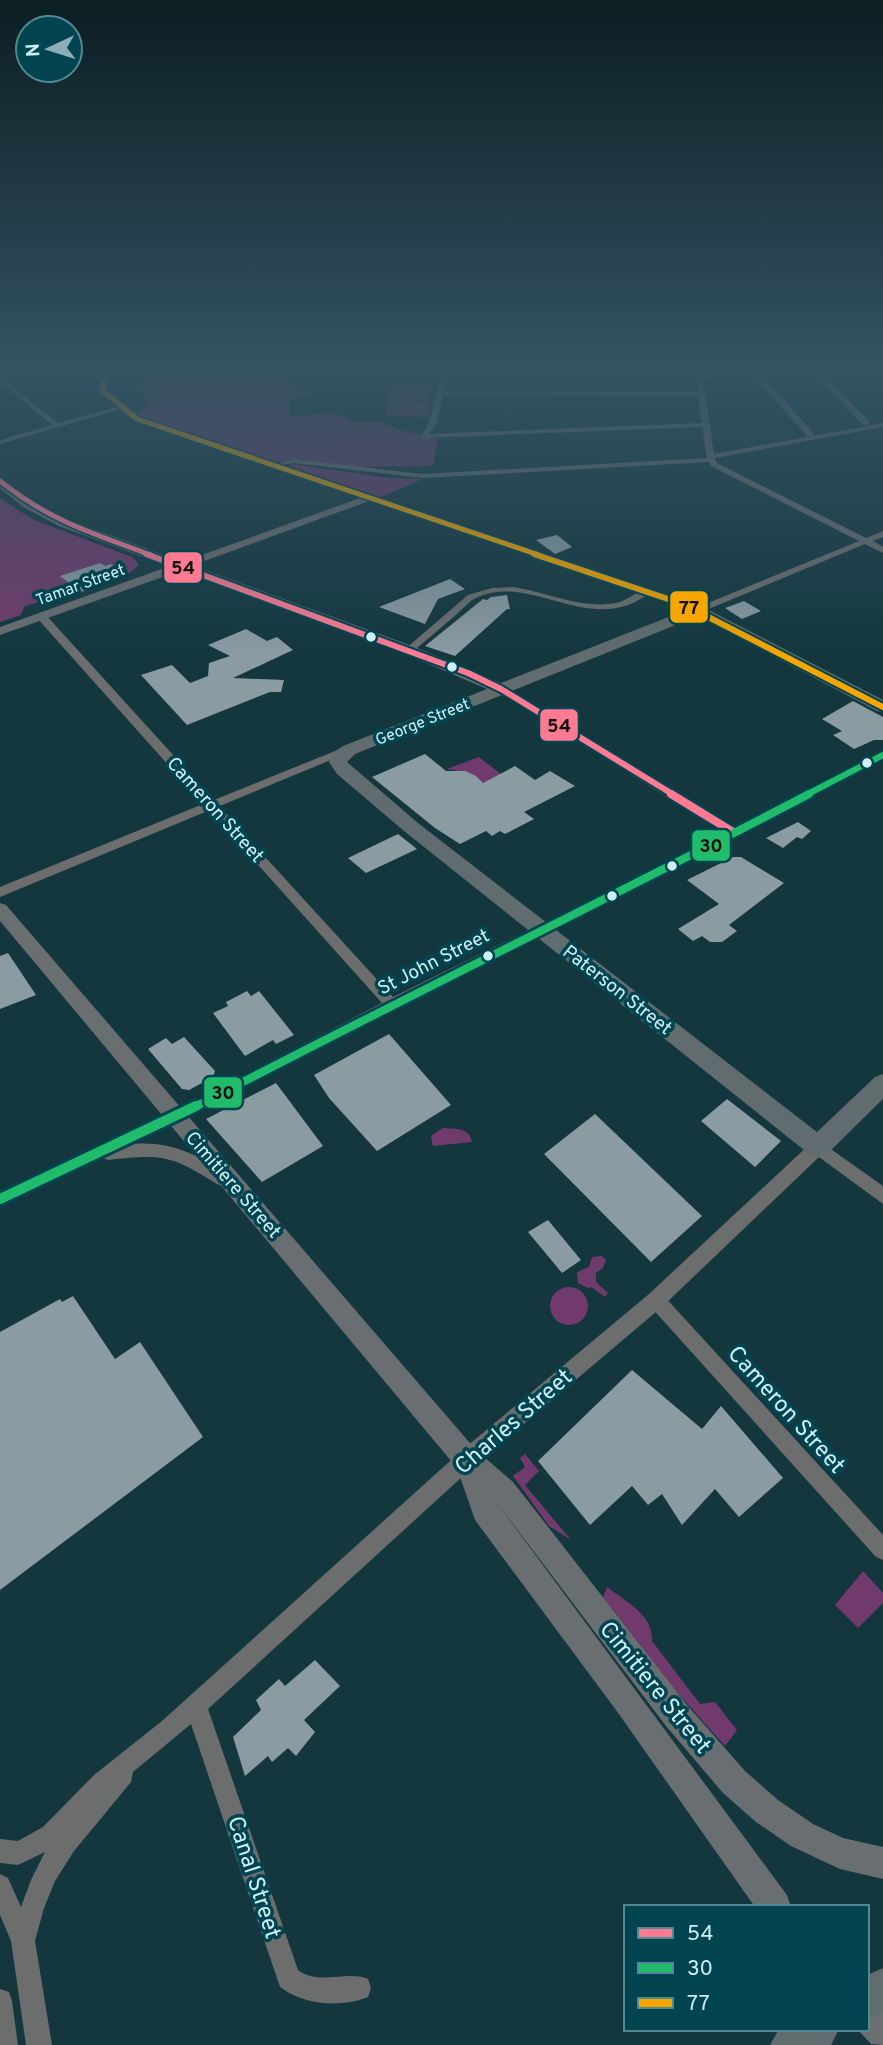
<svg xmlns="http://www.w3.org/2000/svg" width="883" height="2045" font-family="Overpass,sans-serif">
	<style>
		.green { fill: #703b6c }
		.building { fill: #8a9ba2 }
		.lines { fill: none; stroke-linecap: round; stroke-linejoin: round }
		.minor { fill: #6c6e6e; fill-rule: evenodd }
		.tertiary { fill: #6c6e6e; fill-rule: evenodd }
		.secondary { fill: #696f71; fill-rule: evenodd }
		.trunk { fill: #606c6e; fill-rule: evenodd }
		.bus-1-far2-casing { stroke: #024450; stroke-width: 8 }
		.bus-1-far1-casing { stroke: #024450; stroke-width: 10 }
		.bus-1-casing { stroke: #024450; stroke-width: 13 }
		.bus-2-far2-casing { stroke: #024450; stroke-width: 10 }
		.bus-2-far1-casing { stroke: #024450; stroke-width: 13 }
		.bus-2-casing { stroke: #024450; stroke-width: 16 }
		.bus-3-far1-casing { stroke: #024450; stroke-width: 8 }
		.bus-3-casing { stroke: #024450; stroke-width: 10 }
		.bus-1-far2 { stroke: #fe7a93; stroke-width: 5 }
		.bus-1-far1 { stroke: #fe7a93; stroke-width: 6 }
		.bus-1 { stroke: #fe7a93; stroke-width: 8 }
		.bus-2-far2 { stroke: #20bc6c; stroke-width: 6 }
		.bus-2-far1 { stroke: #20bc6c; stroke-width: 8 }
		.bus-2 { stroke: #20bc6c; stroke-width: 10 }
		.bus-3-far1 { stroke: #f7a600; stroke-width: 5 }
		.bus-3 { stroke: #f7a600; stroke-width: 6 }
		.bus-dot { fill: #cdf0f8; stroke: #024450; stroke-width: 2.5 }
		.labels { text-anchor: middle; stroke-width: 7; stroke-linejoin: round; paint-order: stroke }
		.far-street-label { font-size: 16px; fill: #cdf0f8; stroke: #024450 }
		.street-label { font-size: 19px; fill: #cdf0f8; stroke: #024450 }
		.near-street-label { font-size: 23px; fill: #cdf0f8; stroke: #024450 }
		.line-badge { stroke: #024450; stroke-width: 2.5 }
		.pale-badge-label { font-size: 19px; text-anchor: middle; font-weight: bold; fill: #111 }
	</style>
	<rect width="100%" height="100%" fill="#14373e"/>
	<path class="green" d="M160,370H291V385L296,389L295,391L313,394L290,401L289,414L295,417L326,412L343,416L354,423L379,421L403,431L438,438L433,466L351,467L292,459L274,462L160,425L143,418L139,411L149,405L135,386Z
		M392,383L432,385L428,400L387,399Z
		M390,400L431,402L428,417L385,416Z
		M292,464L390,478L422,479L379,498L290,466Z
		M0,498L32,519L132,557L139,565L126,576L51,604L38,602L24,607L21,615L0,622Z
		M479,757L511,782L485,786C473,772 464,772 447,769Z
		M443,1128C456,1129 469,1127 472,1142L433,1146L431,1136Z
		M602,1256L606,1260L603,1268L596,1273V1282L608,1293L605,1297L591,1287L588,1288L578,1283L577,1272L589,1267L592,1257Z
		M550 1306a19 19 0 1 1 38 0a19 19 0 1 1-38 0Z
		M525,1454L539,1471L525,1485L571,1540L549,1526L513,1476L525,1467L520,1458Z
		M863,1571L883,1593V1603L858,1628L835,1605Z
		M607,1587C626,1602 653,1614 652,1641L700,1704L715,1702L737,1730L725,1746L675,1690L603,1597Z"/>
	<path class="building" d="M557,535L572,547L555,554L536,540Z
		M100,563L105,566L111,564L124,574L80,592L60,576Z
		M450,579L465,589L438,599L425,624L379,607Z
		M507,595L510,609H507L455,656L425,646L483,599L487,600L491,597Z
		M744,601L761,611L742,619L725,608Z
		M246,629L267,641L277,637L293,650L233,678L284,680L281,692H270L187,725L141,675L172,665L190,683L208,676L209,663L230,656L208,645Z
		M853,701L883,717V740H874L854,749L833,735L842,731L822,719Z
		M425,754L446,771H465L476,776L483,783L515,766L535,780L550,771L575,786L524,812L534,819L505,834L500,831L492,836L486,831L460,844L435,828L372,777Z
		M798,822L811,831L802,839L797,837L783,848L766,838Z
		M398,834L417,849L366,873L348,858Z
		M733,857H741L784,883L729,925L737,931L722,942H710L702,936L693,941L678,929L719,904L687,880Z
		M8,953L36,995L0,1009V956Z
		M247,991L251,996L259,991L294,1035L276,1044L273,1040L245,1056L213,1013L228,1006L226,1002Z
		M389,1034L451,1105L377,1151L329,1098L314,1075Z
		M184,1037L215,1071L213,1077L189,1090L182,1089L148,1049L166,1038L172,1044Z
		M276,1083L323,1146L262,1182L206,1119Z
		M727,1099L781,1141L755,1167L701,1121Z
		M595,1114L702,1216L651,1262L544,1154Z
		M548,1220L581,1260L562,1273L528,1232Z
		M73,1296L115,1359L140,1342L203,1437L0,1590V1332L60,1299L62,1302Z
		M632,1370L702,1429L721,1406L783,1478L739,1517L715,1489L682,1525L662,1494L648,1505L632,1486L590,1525L538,1461Z
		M315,1660L340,1686L304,1720L315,1732L296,1756L288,1748L272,1762L268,1756L245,1776L233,1737L261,1710L256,1700L279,1679L285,1686Z"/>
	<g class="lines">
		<path class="minor" d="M442,370H448L444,391L698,392L695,370H701L702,375L794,370L760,374L813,432V436H807L753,375L703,379L714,454L883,423V427L715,458L717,463L866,538L883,531V537L873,541L883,547V553L865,544L699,613L696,612V608L859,541L711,466L709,462L423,478L293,463L273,467L269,465L293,459L423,474L707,458L702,427L421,438L429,422ZM443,395L698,396L702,423L429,434L437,422Z
			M811,370H818L869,421V425H863Z
			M0,377L58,423L121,406L125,408L0,444V440L52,425L0,382Z
			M513,587C547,592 585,611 620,602C628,599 636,593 644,589L652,591C592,641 530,569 474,599C468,602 463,609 458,613C443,626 428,639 412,652L404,650L468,595L492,588Z
			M501,686L735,828L879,753L883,752V759L664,875L396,1008L181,1121L133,1144C171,1141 197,1155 229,1174L231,1179L229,1184L223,1186L217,1184C171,1155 162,1154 108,1160L103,1158L0,1206V1191L171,1113L382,1003L208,809V803H216L393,997L725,833L497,691L496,689Z
			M656,1292L662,1294L883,1535V1560L876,1557L650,1306L647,1300L650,1294Z
			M467,1450L474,1452L476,1459L474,1466L208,1709L298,1970C319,1986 346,1970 368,1979L371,1988L368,1997C341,2008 303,2005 280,1987L191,1724L133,1772L131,1782L74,1851L55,1881L44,1908L35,1941L52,2045H26L11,1941L0,1915V1874L8,1878L21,1907L31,1880L45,1852L18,1865L0,1863V1839L18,1841L43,1827L94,1775L162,1721L460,1452Z
			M0,1989L9,1992L12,2001L18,2045H0Z"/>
		<path class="tertiary" d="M110,370H118L108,383V392L147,420L704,610L695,612L369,501L185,568H177V564L360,498L141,424L128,417L100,393V383Z
			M37,614H45L214,800L345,747H353L355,750L0,897V887L203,804L37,618Z
			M818,1140L883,1186V1204L819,1157L663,1306L474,1466L467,1470L460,1466L456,1459L460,1452L649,1294L812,1142Z"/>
		<path class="secondary" d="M181,562L187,566L185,569L0,635V627Z
			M0,903L6,905L476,1450L513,1482L687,1705L745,1771L778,1800L813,1824L843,1838L883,1847V1879L840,1869L791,1846L756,1822L723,1793L666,1726L494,1499L787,1895L791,1907H755L616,1710L475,1520L457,1468L0,921Z
			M867,1998L883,2007V2045L871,2044L857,2029H867Z"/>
		<path class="trunk" d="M0,477L33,501L69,520L415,647L501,683L699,605L883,700V712L877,711L698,616L355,754L347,762L418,823L817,1132L875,1077L883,1074V1099L827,1154L818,1158L809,1154L404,831L337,774L329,762L334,752L343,746L487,689L403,653L59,526L23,507L0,488Z
			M883,1968V2012L867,2019V1975Z
			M779,2029H839L831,2045H770Z"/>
		<defs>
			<path id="bus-1-far2" d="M0,481C48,520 94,534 151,555"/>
			<path id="bus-1-far1" d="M146,554L468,673L501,689L674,795"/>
			<path id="bus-1" d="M671,794L733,832"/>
			<path id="bus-2-far2" d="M806,795L883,755"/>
			<path id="bus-2-far1" d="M193,1108C397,1001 605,901 809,794"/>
			<path id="bus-2" d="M0,1199L196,1106"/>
			<path id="bus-3-far1" d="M114,370L104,381L102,390L137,419L539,555"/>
			<path id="bus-3" d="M534,554L683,604L883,707"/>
		</defs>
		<use href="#bus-1-far2" class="bus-1-far2-casing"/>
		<use href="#bus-1-far1" class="bus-1-far1-casing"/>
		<use href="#bus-1" class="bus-1-casing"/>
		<use href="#bus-2-far2" class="bus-2-far2-casing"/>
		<use href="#bus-2-far1" class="bus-2-far1-casing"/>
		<use href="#bus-2" class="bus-2-casing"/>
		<use href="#bus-3-far1" class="bus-3-far1-casing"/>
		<use href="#bus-3" class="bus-3-casing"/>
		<use href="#bus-1-far2" class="bus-1-far2"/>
		<use href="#bus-1-far1" class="bus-1-far1"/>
		<use href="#bus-1" class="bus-1"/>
		<use href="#bus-2-far2" class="bus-2-far2"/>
		<use href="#bus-2-far1" class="bus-2-far1"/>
		<use href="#bus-2" class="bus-2"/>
		<use href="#bus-3-far1" class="bus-3-far1"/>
		<use href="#bus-3" class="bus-3"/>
	</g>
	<linearGradient id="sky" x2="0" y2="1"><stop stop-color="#0b1e22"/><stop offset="0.56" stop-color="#345363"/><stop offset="1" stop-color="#345363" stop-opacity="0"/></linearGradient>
	<rect width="883" height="656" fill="url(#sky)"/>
	<g class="bus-dot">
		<circle cx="371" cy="637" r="6"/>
		<circle cx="452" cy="667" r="6"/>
		<circle cx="867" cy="763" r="6"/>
		<circle cx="672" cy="866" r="6"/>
		<circle cx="612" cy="896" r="6"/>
		<circle cx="488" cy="956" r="6"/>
	</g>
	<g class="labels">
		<g class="far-street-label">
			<text transform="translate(80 584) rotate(-20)" y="6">Tamar Street</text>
			<text transform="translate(422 721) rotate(-22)" y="6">George Street</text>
		</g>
		<g class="street-label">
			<text transform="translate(216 809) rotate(48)" y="7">Cameron Street</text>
			<text transform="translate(433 961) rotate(-27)" y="7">St John Street</text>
			<text transform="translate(618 989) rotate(38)" y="7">Paterson Street</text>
			<text transform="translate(234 1184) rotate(49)" y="7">Cimitiere Street</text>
		</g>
		<g class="near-street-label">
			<text transform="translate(787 1409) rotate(48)" y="8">Cameron Street</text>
			<text transform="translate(513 1421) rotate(-41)" y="8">Charles Street</text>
			<text transform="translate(656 1687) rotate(51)" y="8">Cimitiere Street</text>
			<text transform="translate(255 1877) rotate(72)" y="8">Canal Street</text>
		</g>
	</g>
	<g class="line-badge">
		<rect x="163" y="551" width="40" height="33" rx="7" fill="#fe7a93"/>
		<rect x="669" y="590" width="40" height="34" rx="7" fill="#f7a600"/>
		<rect x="539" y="708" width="40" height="34" rx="7" fill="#fe7a93"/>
		<rect x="691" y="829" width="40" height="33" rx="7" fill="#20bc6c"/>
		<rect x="203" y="1076" width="40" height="33" rx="7" fill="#20bc6c"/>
	</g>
	<g class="pale-badge-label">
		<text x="183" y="574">54</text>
		<text x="689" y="614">77</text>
		<text x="559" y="732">54</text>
		<text x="711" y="852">30</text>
		<text x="223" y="1099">30</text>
	</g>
	<rect x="624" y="1905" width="245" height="126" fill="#024450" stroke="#538993" stroke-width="2"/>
	<rect x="638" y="1928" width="35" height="10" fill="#fe7a93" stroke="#538993" stroke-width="2"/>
	<text x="687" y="1940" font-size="21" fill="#cdf0f8">54</text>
	<rect x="638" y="1963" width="35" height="10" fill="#20bc6c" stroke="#538993" stroke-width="2"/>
	<text x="687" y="1975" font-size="21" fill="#cdf0f8">30</text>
	<rect x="638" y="1998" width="35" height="10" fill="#f7a600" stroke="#538993" stroke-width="2"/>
	<text x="687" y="2010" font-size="21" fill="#cdf0f8">77</text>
	<g transform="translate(49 49) rotate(266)"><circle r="33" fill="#024450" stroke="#538993" stroke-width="2"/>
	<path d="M0-5L12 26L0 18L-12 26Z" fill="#8cafb7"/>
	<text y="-10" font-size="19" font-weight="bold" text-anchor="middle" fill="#cdf0f8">N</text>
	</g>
</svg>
